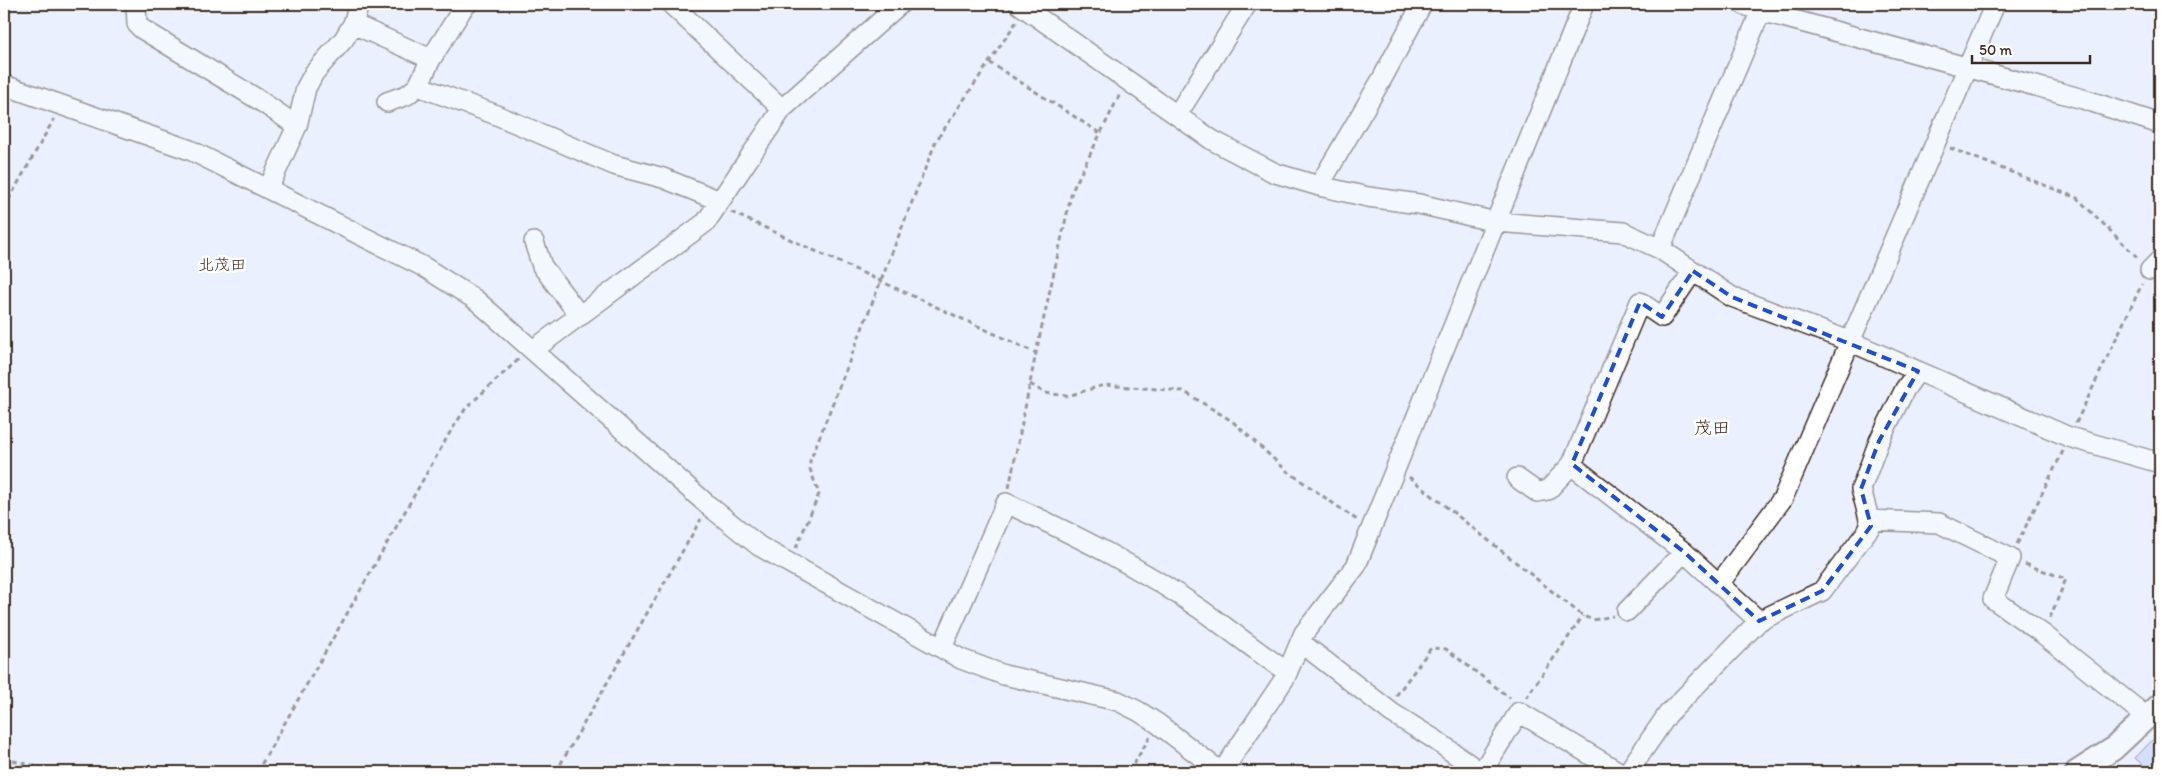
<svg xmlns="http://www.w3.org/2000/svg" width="2164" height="776" font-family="Itim,'Klee One',sans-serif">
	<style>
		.building { fill: #b8cdfc; stroke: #3b2a1e }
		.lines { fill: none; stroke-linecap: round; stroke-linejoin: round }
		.minor-casing { stroke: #3b2a1e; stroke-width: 22 }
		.major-casing { stroke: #3b2a1e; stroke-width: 26 }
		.path { stroke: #3b2a1e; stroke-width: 3; stroke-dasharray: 5 4; stroke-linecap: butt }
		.minor { stroke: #fff; stroke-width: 19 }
		.major { stroke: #fff; stroke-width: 22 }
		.marked { fill: none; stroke: #1d4ed8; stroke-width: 4; stroke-dasharray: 10 6; stroke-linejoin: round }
		.labels { text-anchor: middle; stroke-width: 5; stroke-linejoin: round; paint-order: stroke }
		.neighbourhood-label { font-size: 16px; fill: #3b2a1e; stroke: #fff }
		.quarter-label { font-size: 18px; fill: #3b2a1e; stroke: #fff }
	</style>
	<rect width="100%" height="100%" fill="#eaf0fe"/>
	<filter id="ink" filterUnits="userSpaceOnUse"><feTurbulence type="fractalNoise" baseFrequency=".02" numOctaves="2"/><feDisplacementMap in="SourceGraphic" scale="10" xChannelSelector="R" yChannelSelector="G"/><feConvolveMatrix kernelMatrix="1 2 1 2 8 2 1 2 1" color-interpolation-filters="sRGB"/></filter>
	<g filter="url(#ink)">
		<path class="building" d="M2160,732V758L2148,770L2135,758Z"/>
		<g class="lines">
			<defs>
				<path id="minor" d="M136,4L137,24L142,29L259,100L297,126
					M359,4L353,24L431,59
					M467,4L463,8L431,59L418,86L494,114L614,165L663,178L720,201
					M671,4L782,109
					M1019,4L1212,140L1275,173L1319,186L1368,197L1419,204L1496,222L1623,232L1660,249L1732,297L1849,341L2069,437L2160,463
					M1742,4L1761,11L2083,99L2160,124
					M4,85L190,150L424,267L476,300L709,506L759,546L961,659L1004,675L1118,701L1138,711L1157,723L1221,772
					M387,102L407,95L418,86
					M1177,115L1247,4
					M1319,186L1383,77L1422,4
					M268,189L297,126L306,88L314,73L344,39L353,24
					M534,242L542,266L580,316
					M1660,249L1764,4
					M2150,270L2160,260
					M1693,271L1662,317L1640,302L1572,464L1579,471L1684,552L1759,621
					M533,350L706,222L782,109L900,4
					M1517,478L1537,492L1548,490L1572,464
					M1869,520L1939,523L2010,558L1993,599L2043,634L2148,718
					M1719,584L1783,498L1995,4
					M1627,611L1684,552
					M1300,642L1392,713L1434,739L1480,772
					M942,648L1006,503C1073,534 1140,567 1200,609C1230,630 1258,652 1287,672
					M1222,772L1285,678L1304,633L1356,566L1584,4
					M1482,772L1519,712L1619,772
					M1628,772L1668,714L1759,621L1822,591L1871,526L1861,489L1879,441L1905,389L1918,371"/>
				<path id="major" d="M2077,772L2113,749L2160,705"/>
			</defs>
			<use href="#minor" class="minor-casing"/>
			<use href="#major" class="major-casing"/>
			<path class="path" d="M989,62L1100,133
				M1950,148L2077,198L2139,259
				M4,208L54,119
				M731,212L1036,353
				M1030,384L1045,393L1068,396L1104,385L1183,391L1232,421L1287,471L1357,520
				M2076,423L2142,284
				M1409,477L1583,616L1593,620L1613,616
				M1009,488L1036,353L1072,191L1120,94
				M2017,544L2063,451
				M796,548L819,494L810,469V461L936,141L1017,21
				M2025,564L2066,579L2049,620
				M1396,696L1431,648L1446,649L1510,698
				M1526,698L1583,616
				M4,759L32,765L48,772
				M257,772L449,434L466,408L519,359
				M556,772L701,519
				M1129,772L1150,737"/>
			<use href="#minor" class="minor"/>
			<use href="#major" class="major"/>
		</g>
	</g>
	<path d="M0 0H2164V776H0ZM1693,271L1732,297L1918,371L1879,441L1861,489L1871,526L1822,591L1759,621L1684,552L1572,464L1640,302L1662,317Z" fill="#eaf0fe" fill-opacity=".55" fill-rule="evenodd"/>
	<path class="marked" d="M1693,271L1732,297L1918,371L1879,441L1861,489L1871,526L1822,591L1759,621L1684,552L1572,464L1640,302L1662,317Z"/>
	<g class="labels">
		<g class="neighbourhood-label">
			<text x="222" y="270">北茂田</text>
		</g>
		<g class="quarter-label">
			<text x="1712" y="434">茂田</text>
		</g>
	</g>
	<rect width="2164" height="776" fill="none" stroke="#fff" stroke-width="20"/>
	<rect x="10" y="10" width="2144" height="756" fill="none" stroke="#3b2a1e" stroke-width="2" filter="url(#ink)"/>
	<path d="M1972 55v8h118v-8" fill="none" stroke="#3b2a1e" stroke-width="2.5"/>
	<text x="1979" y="55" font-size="15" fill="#3b2a1e" stroke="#ffffff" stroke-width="4" paint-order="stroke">50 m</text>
</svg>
